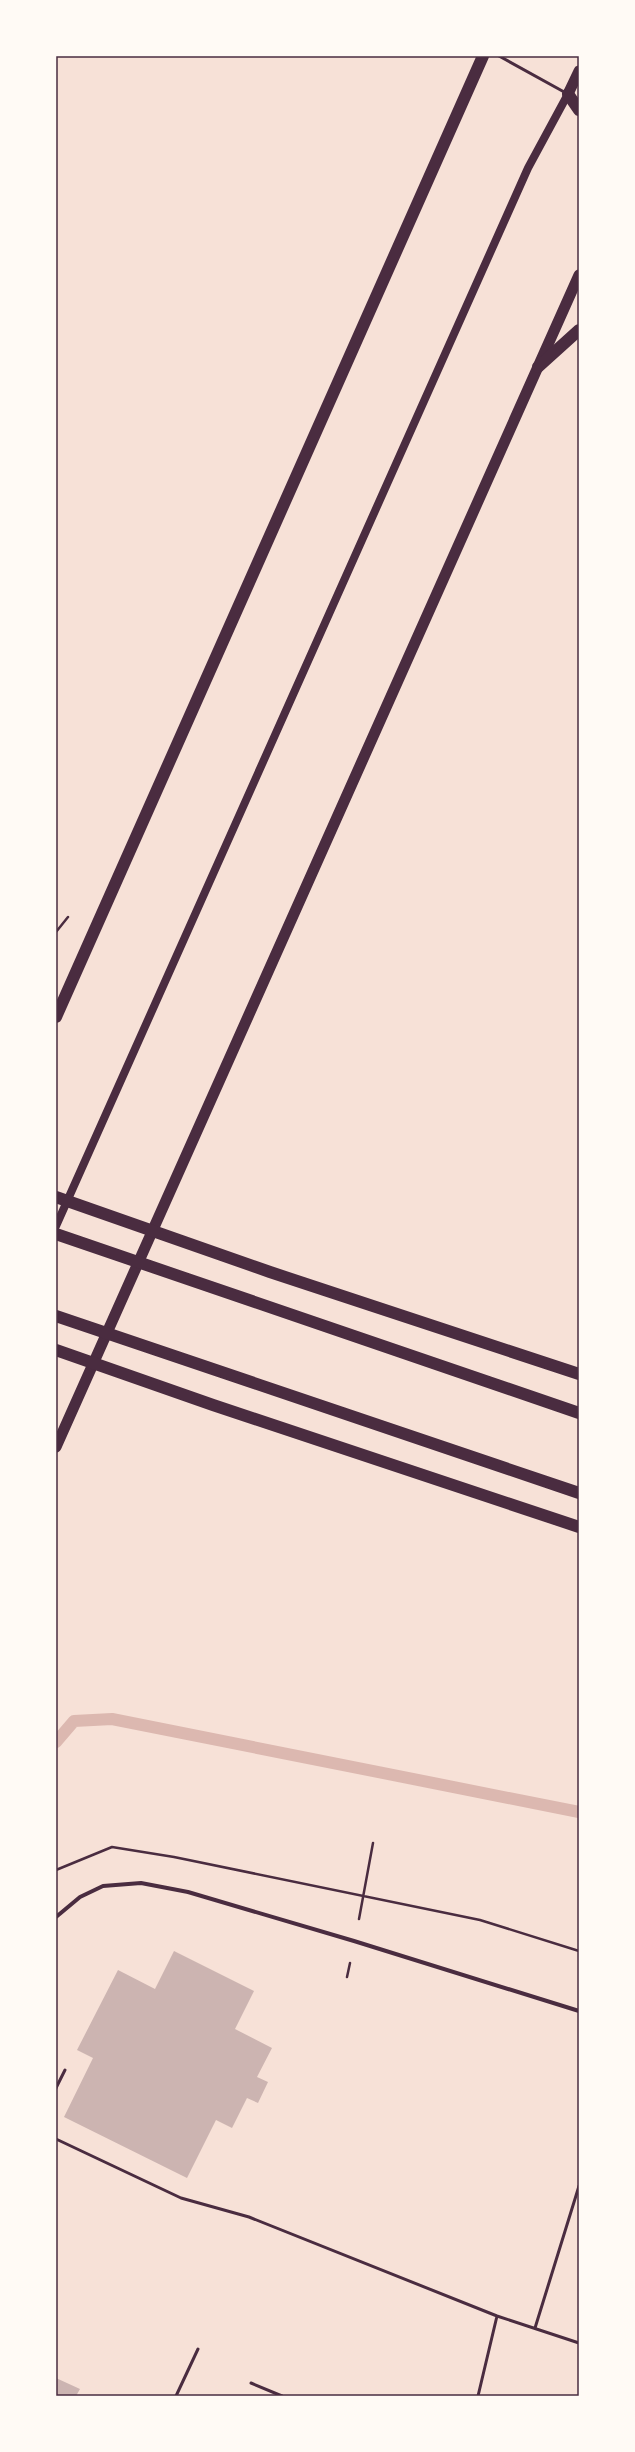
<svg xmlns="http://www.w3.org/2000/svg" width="635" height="2452" font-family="Commissioner,sans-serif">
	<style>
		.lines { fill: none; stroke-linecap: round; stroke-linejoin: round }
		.stream { stroke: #dcb8b0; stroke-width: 12 }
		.building { fill: #ccb4b1 }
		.path { stroke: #4a2c40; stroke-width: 2.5 }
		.service { stroke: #4a2c40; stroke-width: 3 }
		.minor { stroke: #4a2c40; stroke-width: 4 }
		.secondary { stroke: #4a2c40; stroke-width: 8 }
		.trunk { stroke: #4a2c40; stroke-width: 11 }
		.motorway { stroke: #4a2c40; stroke-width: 12 }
		.neatline { fill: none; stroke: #4a2c40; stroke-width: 1.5 }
	</style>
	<rect width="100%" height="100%" fill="#f7e1d7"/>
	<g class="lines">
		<path class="stream" d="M56,1742L74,1721L112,1719L579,1812"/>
	</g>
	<path class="building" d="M174,1951L254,1991L235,2029L272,2048L257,2077L268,2082L258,2103L247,2098L232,2128L216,2120L187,2178L64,2117L93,2058L77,2050L118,1970L155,1989Z
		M56,2378L80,2389L76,2396H56Z"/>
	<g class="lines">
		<path class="path" d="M56,932L68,917
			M56,1870L112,1847L174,1857L480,1920L579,1951
			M359,1919L373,1843
			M347,1977L350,1963"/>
		<path class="service" d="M499,56L566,93
			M56,2088L65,2070
			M56,2139L181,2198L249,2217L497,2316L579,2343
			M535,2328L579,2186
			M251,2383L282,2396
			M176,2396L198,2349
			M478,2396L497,2316"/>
		<path class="minor" d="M56,1917L80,1897L103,1886L141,1883L188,1892L354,1941L579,2011"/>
		<path class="secondary" d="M56,1226L528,168L568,94"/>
		<path class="trunk" d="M568,94L579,71
			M56,1447L579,275"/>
		<path class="motorway" d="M568,94L579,110
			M538,367L579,330
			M56,1017L483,56
			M56,1197L270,1272L579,1374
			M56,1234L579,1413
			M56,1316L579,1493
			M56,1350L213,1405L579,1527"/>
	</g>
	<rect width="635" height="2452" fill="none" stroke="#fffaf5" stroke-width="114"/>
	<rect x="57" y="57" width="521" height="2338" class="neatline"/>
</svg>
